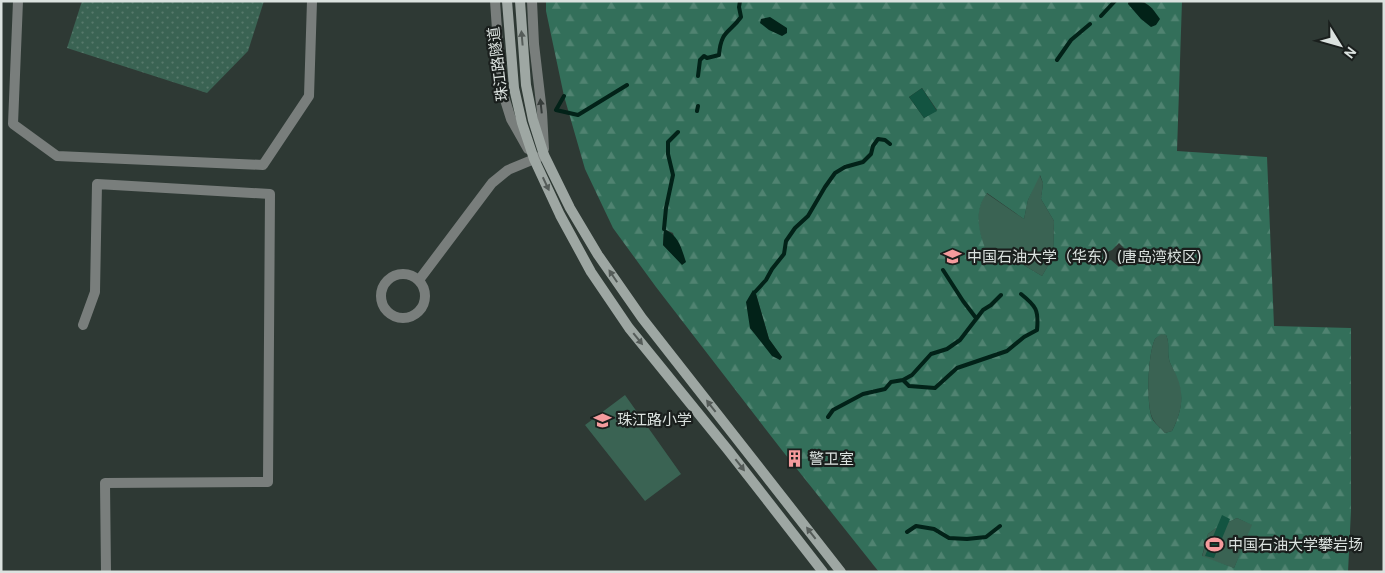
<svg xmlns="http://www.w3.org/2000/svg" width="1385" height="573" font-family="Cabin,'Noto Sans SC',sans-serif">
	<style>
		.grass { fill: #3a6353 }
		.forest { fill: url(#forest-firs); fill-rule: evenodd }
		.park { fill: url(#park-dots) }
		.water { fill: #022218 }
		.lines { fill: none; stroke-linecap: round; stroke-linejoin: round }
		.stream { stroke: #022218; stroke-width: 4 }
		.building { fill: #135441 }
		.minor { stroke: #797e7c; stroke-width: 10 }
		.tertiary { stroke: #797e7c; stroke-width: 10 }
		.secondary { stroke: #9ea7a3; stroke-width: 10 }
		.oneway { fill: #555c59 }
		.oneway2 { fill: #363c3a }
		.labels { text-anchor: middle; stroke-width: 4.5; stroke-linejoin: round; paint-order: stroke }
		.street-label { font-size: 15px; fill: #dbe2df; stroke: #1a1f1d }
		.poi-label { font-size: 15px; fill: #dbe2df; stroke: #1a1f1d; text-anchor: start }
	</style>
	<defs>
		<pattern id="forest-firs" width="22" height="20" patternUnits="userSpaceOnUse" patternTransform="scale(1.25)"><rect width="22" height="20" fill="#336f5a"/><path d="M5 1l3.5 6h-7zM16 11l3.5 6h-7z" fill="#508371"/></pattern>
		<pattern id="park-dots" width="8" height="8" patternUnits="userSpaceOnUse" patternTransform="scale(1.25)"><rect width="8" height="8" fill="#3a6353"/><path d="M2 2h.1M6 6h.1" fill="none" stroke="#56796b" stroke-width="1.8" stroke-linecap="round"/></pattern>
	</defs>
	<rect width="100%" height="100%" fill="#2e3934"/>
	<path class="grass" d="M1039,174L1043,183L1041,199L1054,221L1053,257L1042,276L1015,260L989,257C979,234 972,216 986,193L1024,219L1028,200Z
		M1161,333L1166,335C1170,343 1167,350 1169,359C1170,365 1175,371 1178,377C1185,396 1181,413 1172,431L1165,433C1161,428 1154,423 1152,417C1146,404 1148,353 1155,339C1156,338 1160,334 1161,333Z
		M625,395L681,474L645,501L585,425Z
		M1237,518L1253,525L1234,568L1202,557L1208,534L1216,528Z"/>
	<path class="forest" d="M546,1H1129L1128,4L1153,9L1143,1H1182L1177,151L1267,157L1274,326L1351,328V511L1348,572H879L781,449L656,287L613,228L585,169L564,96L546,11ZM922,88L937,110L924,118L909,97ZM1040,175L1043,183L1041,199L1054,221L1053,257L1042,276L1015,260L989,257C980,236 972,213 987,193L1024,219L1028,200ZM664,229L673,233L682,264L663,245ZM1119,243L1125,249L1119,256L1123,262L1119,267L1111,260L1105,261L1102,254L1112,250ZM756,294L769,339L782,357L780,360L750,328ZM1161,334L1166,335C1170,343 1167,350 1169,359C1170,365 1175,371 1177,377C1185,396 1181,413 1172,431L1165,433C1161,428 1154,423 1152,418C1146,404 1148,353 1155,339C1156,338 1160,335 1161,334ZM1237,518L1252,525L1234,568L1202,556L1208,534L1216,528Z"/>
	<path class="park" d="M82,1H264L248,51L207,93L67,48Z"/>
	<path class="water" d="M1129,1C1146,1 1150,4 1160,19L1156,25L1151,27L1141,19L1128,4Z
		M770,17L787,28V33L782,36L769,30L760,23L761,19Z
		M664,229C679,236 681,247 686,262L682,265L663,245Z
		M753,290L756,294L769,339L782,357L780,360L772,356L750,328L746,302Z"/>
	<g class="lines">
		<path class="stream" d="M1101,16L1115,1
			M1057,60L1071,40L1090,24
			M698,76L700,60L704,56L707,58L719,55C721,30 729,34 741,17L739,7L740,1
			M564,96L556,110L578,115L627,85
			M697,111L698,106
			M664,229L666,208L673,175L668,154V142L678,132
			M943,270L963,301L976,318
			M755,292L766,280L772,269L784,254L786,241L795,228L808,216L825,187L835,173L845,167L863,162L871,154L873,146L878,139L885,140L890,144
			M903,380L912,375L931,354L947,349L960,340L983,310L991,305L1001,295
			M828,417L833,410L863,394L885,389L891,382L903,380L909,386L935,388L957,368L1007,351L1024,337L1037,330C1039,310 1036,306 1021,294
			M907,532L916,526L934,529L949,538L967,539L986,537L1000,526"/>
	</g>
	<path class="building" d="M922,88L937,111L924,118L909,97Z
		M1222,515L1230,519L1214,558L1205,556Z"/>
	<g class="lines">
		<path class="minor" d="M18,1L13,124L57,156L263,165L309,96L312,1
			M381 296a22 22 0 1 1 44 0a22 22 0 1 1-44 0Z
			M419,280L492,183L508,170L544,155
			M83,325L95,292L97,184L270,194L268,482L105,483L106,572"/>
		<path class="tertiary" d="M495,1L501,87L511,119L528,149
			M532,1L534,44L542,112L544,149"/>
		<path class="secondary" d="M507,1L514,88L522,123L534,159L560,215L591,272L629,328L728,450L823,572
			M520,1L526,85L533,120L544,155L570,208L598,255L642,318L841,572"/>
	</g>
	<defs><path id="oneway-solid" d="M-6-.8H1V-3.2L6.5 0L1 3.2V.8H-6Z" transform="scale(1.25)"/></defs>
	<g class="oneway">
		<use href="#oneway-solid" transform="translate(522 38) rotate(-95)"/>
		<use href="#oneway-solid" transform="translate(546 184) rotate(65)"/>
		<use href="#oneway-solid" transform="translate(613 276) rotate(-124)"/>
		<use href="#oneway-solid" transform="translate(638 339) rotate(51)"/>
		<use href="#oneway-solid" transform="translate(711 406) rotate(-128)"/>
		<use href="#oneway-solid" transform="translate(740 465) rotate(52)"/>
		<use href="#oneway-solid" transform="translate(811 533) rotate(-128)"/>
	</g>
	<use class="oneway2" href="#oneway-solid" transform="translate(541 106) rotate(-96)"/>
	<defs>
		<symbol id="university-bare" viewBox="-9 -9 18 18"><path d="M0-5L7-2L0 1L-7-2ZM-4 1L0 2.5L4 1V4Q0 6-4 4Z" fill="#f59b9d" stroke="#1a1f1d" stroke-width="2.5" paint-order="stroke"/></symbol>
		<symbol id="school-bare" viewBox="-9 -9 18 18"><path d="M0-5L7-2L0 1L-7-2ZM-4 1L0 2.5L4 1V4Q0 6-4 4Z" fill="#f59b9d" stroke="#1a1f1d" stroke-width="2.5" paint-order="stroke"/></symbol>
		<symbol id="building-bare" viewBox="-9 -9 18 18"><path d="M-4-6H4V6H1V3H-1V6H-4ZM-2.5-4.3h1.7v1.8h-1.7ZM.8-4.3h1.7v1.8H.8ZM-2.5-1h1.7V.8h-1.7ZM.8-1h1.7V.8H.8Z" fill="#f59b9d" stroke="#1a1f1d" stroke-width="2.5" paint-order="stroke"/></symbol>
		<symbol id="stadium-bare" viewBox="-9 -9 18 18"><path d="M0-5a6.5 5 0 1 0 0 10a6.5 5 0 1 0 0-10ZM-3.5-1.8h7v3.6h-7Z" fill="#f59b9d" stroke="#1a1f1d" stroke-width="2.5" paint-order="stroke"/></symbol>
	</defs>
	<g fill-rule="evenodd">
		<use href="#university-bare" x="940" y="244" width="25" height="25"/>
		<use href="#school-bare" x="590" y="408" width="25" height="25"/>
		<use href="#building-bare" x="782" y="446" width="25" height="25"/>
		<use href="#stadium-bare" x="1202" y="532" width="25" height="25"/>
	</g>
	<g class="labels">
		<g class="street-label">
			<text transform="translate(498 64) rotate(-97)" y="5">珠江路隧道</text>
		</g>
		<g class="poi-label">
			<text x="967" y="262">中国石油大学（华东）(唐岛湾校区)</text>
			<text x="617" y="425">珠江路小学</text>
			<text x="809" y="464">警卫室</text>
			<text x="1228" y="550">中国石油大学攀岩场</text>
		</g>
	</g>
	<rect width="1385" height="573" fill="none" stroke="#dbe2df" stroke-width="5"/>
	<g transform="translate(1340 45) rotate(127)" stroke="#1a1f1d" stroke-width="4" paint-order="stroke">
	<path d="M0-4L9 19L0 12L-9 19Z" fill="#dbe2df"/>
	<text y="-8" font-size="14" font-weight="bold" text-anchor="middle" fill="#dbe2df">N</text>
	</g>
</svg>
